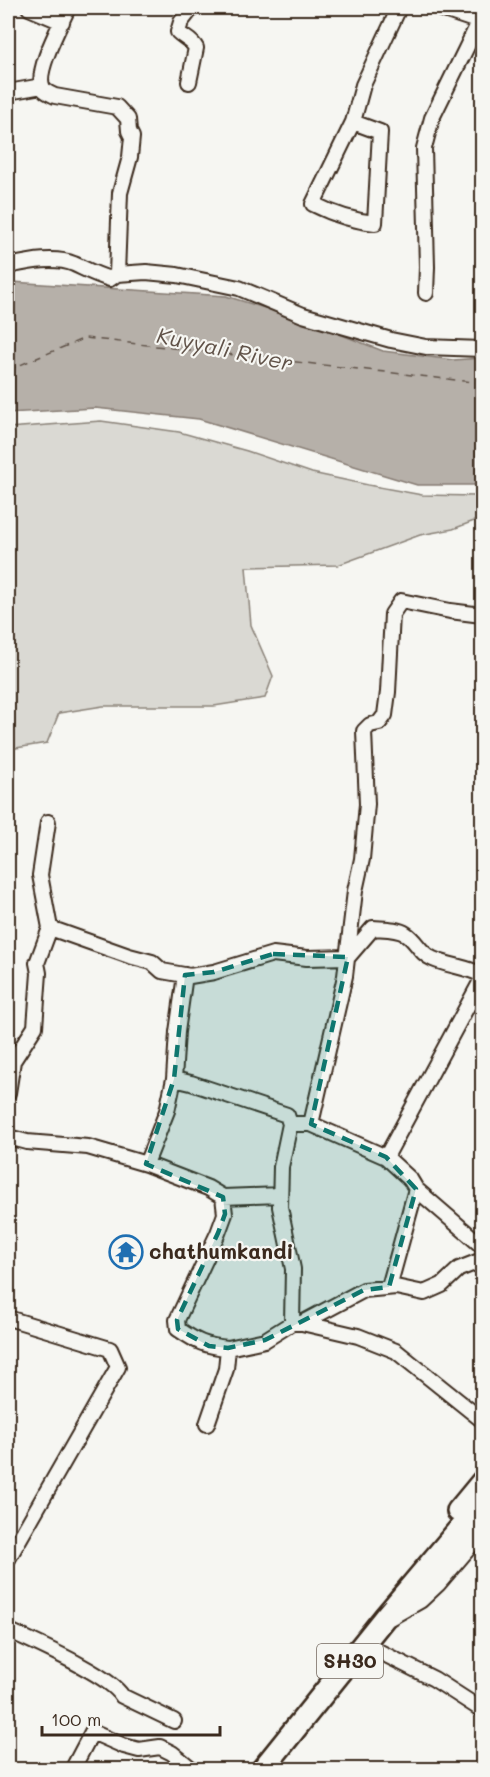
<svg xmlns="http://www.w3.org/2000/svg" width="490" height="1777" font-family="Mali,sans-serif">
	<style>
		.green { fill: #dad9d3; stroke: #8a8278; stroke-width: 1.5 }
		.water { fill: #b6b0a9; stroke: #857a71; stroke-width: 1.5 }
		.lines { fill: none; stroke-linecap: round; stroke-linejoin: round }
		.ferry { stroke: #605248; stroke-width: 1.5; stroke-dasharray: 8 6; stroke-linecap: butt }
		.street-casing { stroke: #3b2a1e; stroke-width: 18 }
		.secondary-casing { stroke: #3b2a1e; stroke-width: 24 }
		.primary-casing { stroke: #3b2a1e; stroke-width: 26 }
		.street { stroke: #f6f6f2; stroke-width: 14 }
		.secondary { stroke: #f6f6f2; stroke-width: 20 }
		.primary { stroke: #f6f6f2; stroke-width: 21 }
		.marked { fill: #0f766e; fill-opacity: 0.2; stroke: #0f766e; stroke-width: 4.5; stroke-dasharray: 12 8; stroke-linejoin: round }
		.labels { text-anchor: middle; stroke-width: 4.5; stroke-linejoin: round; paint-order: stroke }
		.shield { fill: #f6f6f2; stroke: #73675e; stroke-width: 1.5 }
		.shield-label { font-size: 20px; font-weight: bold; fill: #3b2a1e }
		.poi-label { font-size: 21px; font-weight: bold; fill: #3b2a1e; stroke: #f6f6f2; text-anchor: start }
		.water-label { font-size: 22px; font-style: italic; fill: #605248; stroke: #f6f6f2 }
	</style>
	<rect width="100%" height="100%" fill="#f6f6f2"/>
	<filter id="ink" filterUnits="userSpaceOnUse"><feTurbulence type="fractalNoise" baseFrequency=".0167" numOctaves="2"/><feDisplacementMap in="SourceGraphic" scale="12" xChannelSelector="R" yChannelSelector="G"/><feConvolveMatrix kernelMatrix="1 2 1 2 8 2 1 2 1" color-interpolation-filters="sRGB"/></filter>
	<g filter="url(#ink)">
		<path class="green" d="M101,421L179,432L247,451L312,473L368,485L422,495L475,496L482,518L453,529L420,535L338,565L246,567L251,625L273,676L265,698L214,706H103L59,713L47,743L16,748L8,747V428Z"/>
		<path class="water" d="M12,282L226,296L306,321L383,351L453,360L482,358V485H417L199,419L95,408L8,413V283Z"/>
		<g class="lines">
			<path class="ferry" d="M8,370L85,338L482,383"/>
			<defs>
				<path id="street" d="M29,8L62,22
					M68,8C61,24 34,72 43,88C45,92 51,94 55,96L117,107L128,119L129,131L132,137L130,157L120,193L117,274
					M438,8L471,19L482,20
					M189,82L196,48C192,40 184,38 178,32L181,22L192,8
					M8,92L42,86
					M353,122L380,132L375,223C353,221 333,214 313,204L353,122L363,85L399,8
					M8,266C28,262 54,256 74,264C87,270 96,275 110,279L117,274L146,272L177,275L239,288L303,315L391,340L426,347L482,349
					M426,293L427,267L424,148L432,118L480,20
					M48,822L40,875L50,928
					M185,975L177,1032L174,1079L191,1083L287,1115L290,1124L281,1167L280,1207L293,1269L292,1323
					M8,1093L13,1061L35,1027L39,973L37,963L50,928L129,956L152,962L162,971L190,976L214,972L273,954L307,958L348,957L373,928C383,929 397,928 406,934C417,941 419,953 433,959C449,966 467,967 482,975
					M290,1124H311L386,1157L410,1179L416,1189L482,1246
					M311,1124L345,976L355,891L362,859L367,804L364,731L370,725L379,723L385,715L388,692L392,614L401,601L450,611L482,615
					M8,1137L27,1142L88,1147L146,1164L208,1188L223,1197L225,1214L218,1233L177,1320L178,1329C197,1342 205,1346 228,1348
					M386,1157L482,979
					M146,1164L167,1111L174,1079
					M223,1197L280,1195
					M389,1287L416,1189
					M8,1318L110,1349L118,1367L8,1559
					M302,1323L358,1336L396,1351L482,1420
					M207,1424L226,1369L228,1348L265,1340L292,1323H302L364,1290L396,1287L424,1293L442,1285L459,1269L482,1260
					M8,1630C33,1642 110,1675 122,1696L174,1721
					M364,1644L434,1679L482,1710
					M72,1770L92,1732L124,1746L139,1750L160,1747L172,1753L193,1770"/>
				<path id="secondary" d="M389,1615L419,1598L436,1582L482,1528"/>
				<path id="primary" d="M458,1511L482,1482
					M262,1770L385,1617L482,1502"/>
			</defs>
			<use href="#street" class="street-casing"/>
			<use href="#secondary" class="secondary-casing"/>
			<use href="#primary" class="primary-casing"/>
			<use href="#street" class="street"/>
			<use href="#secondary" class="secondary"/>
			<use href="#primary" class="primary"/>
		</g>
	</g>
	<path class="marked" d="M273,954L348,957L311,1124L386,1157L416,1189L389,1287L364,1290L265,1340L228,1348L209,1346L178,1329L177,1320L218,1233L225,1214L223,1197L146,1164L174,1079L185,975L214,972Z"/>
	<defs>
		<symbol id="temple-ring" viewBox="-11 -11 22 22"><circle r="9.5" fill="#f6f6f2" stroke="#1f6fb2" stroke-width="1.5"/><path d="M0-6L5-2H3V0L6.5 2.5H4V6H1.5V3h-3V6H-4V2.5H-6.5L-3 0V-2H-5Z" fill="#1f6fb2"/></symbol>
	</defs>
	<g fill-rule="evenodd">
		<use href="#temple-ring" x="107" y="1233" width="38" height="38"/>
	</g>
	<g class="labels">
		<rect class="shield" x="317" y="1644" width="66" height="34" rx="4.5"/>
		<g class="shield-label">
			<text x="350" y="1668">SH30</text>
		</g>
		<g class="poi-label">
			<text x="149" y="1259">chathumkandi</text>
		</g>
		<g class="water-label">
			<text transform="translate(225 349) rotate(12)" y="8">Kuyyali River</text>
		</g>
	</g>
	<rect width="490" height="1777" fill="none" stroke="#f6f6f2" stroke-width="30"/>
	<rect x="15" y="15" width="460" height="1747" fill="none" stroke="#3b2a1e" stroke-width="2" filter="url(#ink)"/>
	<path d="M42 1726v9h178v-9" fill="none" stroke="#3b2a1e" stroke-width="3"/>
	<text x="51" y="1726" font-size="18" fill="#3b2a1e" stroke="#f6f6f2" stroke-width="4.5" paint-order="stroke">100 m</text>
</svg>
